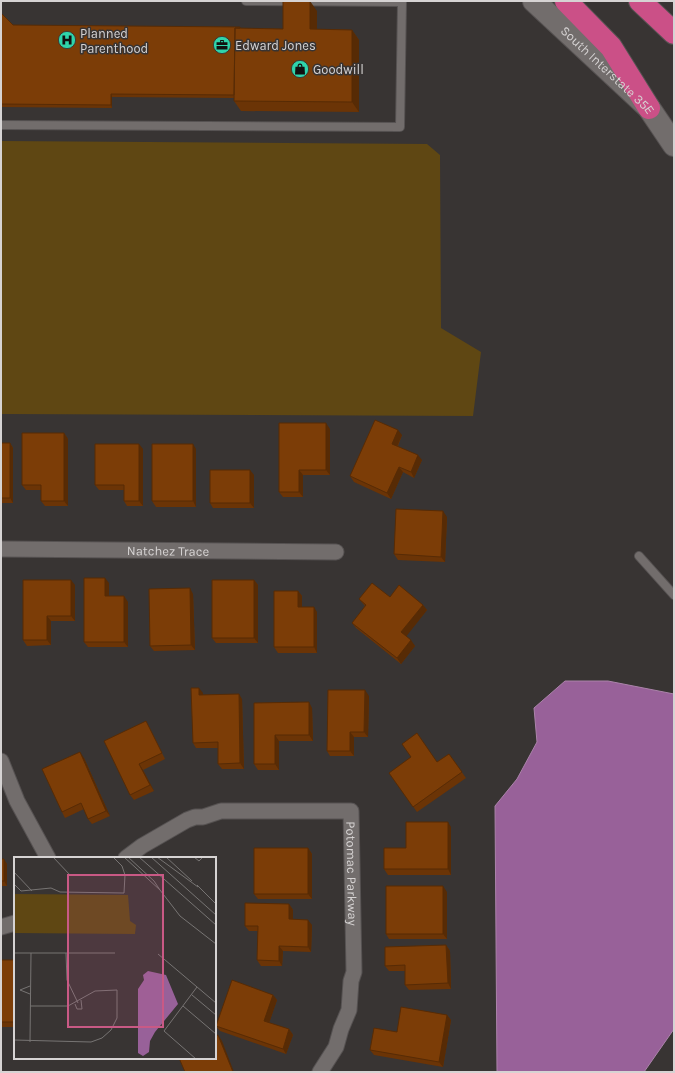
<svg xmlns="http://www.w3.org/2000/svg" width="675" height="1073" font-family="Karla,sans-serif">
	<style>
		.green { fill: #5f4713 }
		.water { fill: #986199; stroke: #ab83aa }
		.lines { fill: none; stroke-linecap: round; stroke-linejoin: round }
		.lane-casing { stroke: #565252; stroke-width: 10 }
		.street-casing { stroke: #565252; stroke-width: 17 }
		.secondary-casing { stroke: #565252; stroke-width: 24 }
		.highway-casing { stroke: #565252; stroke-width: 24 }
		.lane { stroke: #726d6c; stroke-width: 8 }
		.street { stroke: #726d6c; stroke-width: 15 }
		.secondary { stroke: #726d6c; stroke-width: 22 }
		.highway { stroke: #cb5087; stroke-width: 22 }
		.wall { fill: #6b3406 }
		.shaded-wall { fill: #572b05 }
		.building { fill: #7c3d07; stroke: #572b05 }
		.labels { text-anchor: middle; stroke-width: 3; stroke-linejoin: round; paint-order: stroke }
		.poi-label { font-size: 13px; fill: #d6d3d3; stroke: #383433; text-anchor: start }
		.street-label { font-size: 13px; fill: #d6d3d3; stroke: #383433 }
		.inset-road { fill: none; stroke: #777473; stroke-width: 1 }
		.view { fill: #c95985; fill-opacity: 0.15; stroke: #c95985; stroke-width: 2 }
		.inset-edge { fill: none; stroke: #d6d3d3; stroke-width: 2 }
	</style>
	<rect width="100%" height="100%" fill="#383433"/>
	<path class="green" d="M1,141L427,144L440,155L441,328L481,352L473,416L1,414Z"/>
	<path class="water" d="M565,681H608L674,694V1029L644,1072H497L495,806L517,779L537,742L534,708Z"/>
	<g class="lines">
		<defs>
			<path id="lane" d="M246,1L402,2V1
				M1,125L400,127L402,2
				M639,556L674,595"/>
			<g id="street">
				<path id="s1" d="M1,549L336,552"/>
				<path d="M1,761L17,801L48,858"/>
				<path id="s2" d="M126,858L142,846L187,820L195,817H203L221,811H351L354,972L351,981L349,1010L341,1029L336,1047L320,1072"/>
				<path d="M1,927L15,923"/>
			</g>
			<g id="secondary">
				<path id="s3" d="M534,1L649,108L674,145"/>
			</g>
			<path id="highway" d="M566,1L611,47L649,108
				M640,1L674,33"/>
		</defs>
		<use href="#lane" class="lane-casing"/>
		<use href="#street" class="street-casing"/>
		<use href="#secondary" class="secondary-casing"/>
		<use href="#highway" class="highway-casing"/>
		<use href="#lane" class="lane"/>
		<use href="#street" class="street"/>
		<use href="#secondary" class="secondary"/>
		<use href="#highway" class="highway"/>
	</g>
	<path class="wall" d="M317,11V29L352,30L359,40V112L241,111L234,101V98L112,97V108L1,107V13L13,25L283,29Z
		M330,429V475H303V497H283L279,492Z
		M64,433L68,439V506H45L41,501V490H26L22,485Z
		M402,435L398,446L422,460L414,478L403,472L391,499L354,482L350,476Z
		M1,443H10L13,448V503H1Z
		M143,449V506H127L124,501V490H99L95,485Z
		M196,449V507H156L152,501Z
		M254,475V508H213L210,503Z
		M447,517L445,562L398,560L394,554Z
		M254,580L258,585V643H216L212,638Z
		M109,583V596L128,602V647H88L84,642Z
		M75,585V621H51V645L27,646L23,640Z
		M298,591L302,596V607L317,612V653H278L274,647Z
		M193,594L195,650L154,651L150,646Z
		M390,597L423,605L427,610L406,636L415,646L401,664L356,628L352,623L365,606L359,599Z
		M203,693V695L242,699L244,769H222L218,764V748H196L193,743Z
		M369,696L368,737H354V756H330L327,751Z
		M254,703L312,708L313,741H279V770H258L254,764Z
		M149,727L165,759L143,770L154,791L134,800L130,795Z
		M449,754L466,778L417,812L389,773L437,762Z
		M84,758L110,816L92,824L88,819L84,809L65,818L62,812Z
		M451,827V875H388L384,869Z
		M308,848L312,854V899H258L254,894Z
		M1,859L7,864V886H1Z
		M447,892V939H389L386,934Z
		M289,904L293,910V919L312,925L311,952L283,951L282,966H261L257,960L258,931H249L245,926Z
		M446,945L450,951L451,989L409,990L405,985V971H389L385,966Z
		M1,960H15V1027H1Z
		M273,995L277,1000L269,1023L289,1029L293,1035L286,1054L220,1031L216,1026Z
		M447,1015L451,1020L443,1067L374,1055L370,1050L397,1032Z"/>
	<path class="shaded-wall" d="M310,1L317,11V39L310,29Z
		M352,30L359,40V112L352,102Z
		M111,94L112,97V108L111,105Z
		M326,423L330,429V475L326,470Z
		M398,430L402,435L396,449L392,444Z
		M64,433L68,439V506L64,501Z
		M10,443L13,448V503L10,498Z
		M139,444L143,449V506L139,501Z
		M193,444L196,449V507L193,501Z
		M418,455L422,460L414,478L411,472Z
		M399,467L403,472L391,499L387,493Z
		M250,470L254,475V508L250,503Z
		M299,470L303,475V497L299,492Z
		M443,511L447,517L445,562L441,557Z
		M105,578L109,583V602L105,596Z
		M71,580L75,585V621L71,616Z
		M254,580L258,585V643L254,638Z
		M190,588L193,594L195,650L191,645Z
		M298,591L302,596V612L298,607Z
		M124,596L128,602V647L124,642Z
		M423,605L427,610L405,638L401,632Z
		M314,607L317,612V653L314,647Z
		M47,616L51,621V645L47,640Z
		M411,640L415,646L401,664L397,658Z
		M199,688L203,693V700L199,695Z
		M365,690L369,696L368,737L364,732Z
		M239,694L242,699L244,769L240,763Z
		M309,702L312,708L313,741L309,735Z
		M350,732L354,737V756L350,751Z
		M275,735L279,741V770L275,764Z
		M80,752L84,758L110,816L106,811Z
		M139,764L143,770L154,791L150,785Z
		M448,822L451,827V875L448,869Z
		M308,848L312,854V899L308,894Z
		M4,859L7,864V886L4,881Z
		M443,886L447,892V939L443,934Z
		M289,904L293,910V924L289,919Z
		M308,920L312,925L311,952L308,947Z
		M446,945L450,951L451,989L448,983Z
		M279,946L283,951L282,966L279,961Z
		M273,995L277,1000L268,1026L264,1021Z
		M447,1015L451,1020L443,1067L439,1062Z
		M289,1029L293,1035L286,1054L283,1049Z
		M218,1035L222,1041L234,1072H233Z"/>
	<path class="building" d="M283,1H310V29L352,30V102L234,101L235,28L283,29Z
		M1,13L13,25L240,27V28H235L234,95L111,94V105L1,104Z
		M375,420L398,430L392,444L418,455L411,472L399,467L387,493L350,476Z
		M279,423H326V470H299V492H279Z
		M22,433H64V501H41V485H22Z
		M1,443H10V498H1Z
		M95,444H139V501H124V485H95Z
		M152,444H193V501H152Z
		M210,470H250V503H210Z
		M396,509L443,511L441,557L394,554Z
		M84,578H105V596H124V642H84Z
		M23,580H71V616H47V640H23Z
		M212,580H254V638H212Z
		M372,583L390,597L399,585L423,605L401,632L411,640L397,658L352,623L366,605L359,599Z
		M190,588L191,645L150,646L149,589Z
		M274,591H298V607H314V647H274Z
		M191,688H199V695L239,694L240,763L218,764V742L193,743Z
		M328,690H365L364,732H350V751H327Z
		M309,702V735H275V764H254V703Z
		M146,721L162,753L139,764L150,785L130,795L104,741Z
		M417,733L437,762L449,754L462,772L413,807L389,773L411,757L402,744Z
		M80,752L106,811L88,819L81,803L62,812L42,769Z
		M406,822H448V869H384V848H406Z
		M254,848H308V894H254Z
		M1,859H4V881H1Z
		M386,886H443V934H386Z
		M245,903L289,904V919L308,920V947L279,946V961L257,960L258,926H245Z
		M446,945L448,983L405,985V965L385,966V947Z
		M1,960H15V1022H1Z
		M232,980L273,995L264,1021L289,1029L283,1049L216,1026Z
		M401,1007L447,1015L439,1062L370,1050L374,1028L397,1032Z
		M218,1035L233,1072H185L179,1058H215V1036Z"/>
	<defs>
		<symbol id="hospital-disc" viewBox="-11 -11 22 22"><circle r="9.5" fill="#2fd4aa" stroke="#383433"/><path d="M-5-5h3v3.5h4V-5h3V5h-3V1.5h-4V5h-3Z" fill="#111"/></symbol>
		<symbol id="office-disc" viewBox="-11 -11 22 22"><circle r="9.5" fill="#2fd4aa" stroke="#383433"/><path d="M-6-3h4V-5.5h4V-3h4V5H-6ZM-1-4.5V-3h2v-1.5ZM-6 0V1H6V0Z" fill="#111"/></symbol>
		<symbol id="shop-disc" viewBox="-11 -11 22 22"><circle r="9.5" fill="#2fd4aa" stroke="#383433"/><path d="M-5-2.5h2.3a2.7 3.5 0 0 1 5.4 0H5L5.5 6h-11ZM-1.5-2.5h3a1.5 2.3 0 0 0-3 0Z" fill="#111"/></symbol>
	</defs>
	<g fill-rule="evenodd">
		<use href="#hospital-disc" x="57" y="30" width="20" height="20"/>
		<use href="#office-disc" x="212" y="35" width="20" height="20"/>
		<use href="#shop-disc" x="290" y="59" width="20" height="20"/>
	</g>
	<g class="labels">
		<g class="poi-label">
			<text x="80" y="38">Planned<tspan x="80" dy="15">Parenthood</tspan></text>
			<text x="235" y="50">Edward Jones</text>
			<text x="313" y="74">Goodwill</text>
		</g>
		<g class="street-label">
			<text dy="5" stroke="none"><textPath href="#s3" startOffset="101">South Interstate 35E</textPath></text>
			<text dy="5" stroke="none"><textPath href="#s1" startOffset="167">Natchez Trace</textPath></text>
			<text dy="5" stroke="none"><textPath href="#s2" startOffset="300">Potomac Parkway</textPath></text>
		</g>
	</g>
	<g transform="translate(14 857)">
		<rect width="202" height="202" fill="#383433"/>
		<path d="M0,37L114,38L116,64L122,68L121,77L0,76Z" fill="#5f4713"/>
		<path d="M134,114L152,118L164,147L141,175L136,184L135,195L129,199L124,196V132L130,123L129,118Z" fill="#986199"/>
		<path class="inset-road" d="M39,0L56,18H111L108,9L99,0M110,0L146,33L166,59L202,87M114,0L140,24L146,33M125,0L202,68M137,0L202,58M143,0L184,30M152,0L178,24M180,0L185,4L189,0M0,15L18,34M0,27L7,34L37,31L46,35L110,36L111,18M183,28L202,47M0,96H101M52,96L53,123L64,146M144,97L202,146M16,129L6,133L16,137M178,138L202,158M61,147L63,152H68L67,143M169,149L202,177M0,183L77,185L88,181L97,173L103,161V133L81,134L54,149H16M16,185L17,96M182,202L150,174L183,130"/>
		<path class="view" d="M54,18H149V170H54Z"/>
		<rect width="202" height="202" class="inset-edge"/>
	</g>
	<rect width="675" height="1073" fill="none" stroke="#d6d3d3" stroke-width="4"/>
</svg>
